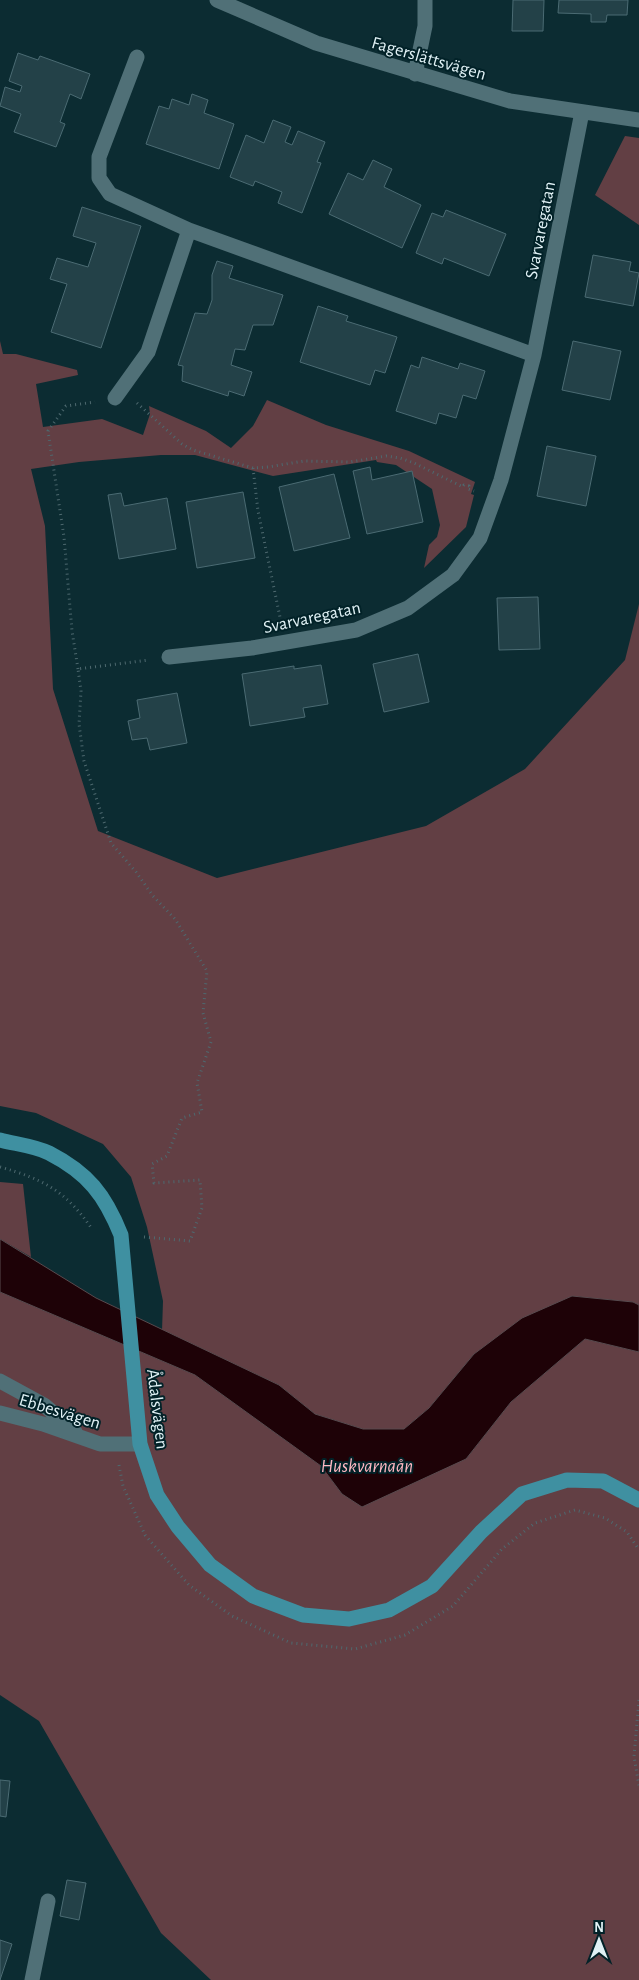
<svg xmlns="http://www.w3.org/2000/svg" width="639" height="1980" font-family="'Alegreya Sans',sans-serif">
<rect width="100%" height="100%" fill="#0c2c32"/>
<!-- green -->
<path fill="#623f44" d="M625,136L639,138V225L595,195Z
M0,341L3,354H16L77,370L78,375L36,384L43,427L102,419L143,435L150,414L149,406L206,431L231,448L253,426L267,400L326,425L409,451L475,482L471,494L474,495L466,527L424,568L429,545L437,537L440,525L432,489L396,465L377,462L376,460L273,476L195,455H161L79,462L31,469L45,526L53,689L98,831L217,878L426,826L525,769L625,660L639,604V1305L633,1302L572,1296L474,1354L429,1408L404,1429H363L315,1414L279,1385L162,1331L163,1301L147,1227L131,1177L103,1144L36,1113L0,1106Z
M0,1182L23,1184L31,1257L0,1239Z
M0,1292L195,1375L321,1466L342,1494L466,1459L511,1402L585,1339L639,1352V1980H211L161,1933L39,1721L0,1695Z"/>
<!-- water -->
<path fill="#1e0207" stroke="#584a4e" d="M0,1239L96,1298L279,1385L315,1414L363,1429H404L429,1408L474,1354L522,1318L572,1296L633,1302L639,1305V1352L585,1339L511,1402L466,1459L362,1507L342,1494L321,1466L195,1375L0,1292Z"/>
<!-- building -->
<path fill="#234148" stroke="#4b6b73" d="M513,0H544L543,31H512Z
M559,0H628L627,15H607L606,22H591V14L558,13Z
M18,53L38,60L40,56L90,74L81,99L70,94L60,122L65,124L56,147L14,132L21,114L0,106L5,87L20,92L22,86L9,81Z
M192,94L208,100L204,113L234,124L219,169L146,144L159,106L169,109L172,99L189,105Z
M273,120L291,127L285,142L292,145L298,131L325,142L317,162L321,163L302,213L278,203L282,192L255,181L253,186L230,177L246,135L264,143Z
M373,160L392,169L384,187L421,205L402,248L329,214L348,173L363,180Z
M82,207L141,226L101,348L51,332L67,284L50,279L57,258L88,267L96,243L73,236Z
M446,210L506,234L489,276L444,258L442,264L416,253L432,213L443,217Z
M593,255L631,262L629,271L639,273L633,306L585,297Z
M217,261L233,266L229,278L283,295L273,325H253L245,350L235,349L231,365L252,372L244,396L229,391L228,396L182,381L183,366L178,365L195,313L207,314L212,300V275Z
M318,306L348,316L346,321L397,337L385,373L375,370L370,385L300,362Z
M573,341L621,351L610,400L562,390Z
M422,357L458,369L460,363L485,371L476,399L463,395L456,418L439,413L436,424L396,411L411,365L419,368Z
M547,446L596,456L586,506L537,496Z
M370,467L372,480L412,471L423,522L367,534L353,471Z
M334,474L350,538L294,551L279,487Z
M243,492L255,558L197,568L186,502Z
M121,493L124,506L167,498L176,549L119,559L108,495Z
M538,597L540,649L499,650L497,598Z
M418,654L429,702L384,712L373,664Z
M321,665L328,704L303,708L305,717L250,726L242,674L294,666V669Z
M177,693L187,743L150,750L147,738L132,740L128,721L140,718L137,700Z
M0,1780L10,1781L6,1817L0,1816Z
M67,1880L86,1883L79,1920L60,1916Z
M0,1940L12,1944L0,1980Z"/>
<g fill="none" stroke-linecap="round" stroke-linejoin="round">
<!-- path -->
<path stroke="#4e696f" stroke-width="3" stroke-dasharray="1 4" stroke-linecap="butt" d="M137,403L182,444L193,450L253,468L268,467L304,461L350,462L386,456L400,458L414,463L463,487L464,485L469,486L468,489L474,491
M253,468L258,511L281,622
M78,669L72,631L64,537L48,431L66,406L95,402
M0,1167C43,1179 66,1191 92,1229
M144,1237L190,1241L202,1208L200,1180L154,1183L152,1164L167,1156L182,1118L202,1112L197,1083L211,1042L203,1013L207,971L175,919L153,896L136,872L111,843L84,761L79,724L81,691L78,669L149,660
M119,1465L123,1486L145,1535L189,1585L232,1616L291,1643L355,1649L405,1635L453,1606L502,1549L535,1523L575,1510L605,1518L627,1532L639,1550
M639,1700L634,1756L639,1786"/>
<!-- minor -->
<path stroke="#507077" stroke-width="15" d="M217,0L316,43L510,101L639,120
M137,57L99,157V178L110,194L189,230
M415,74L425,26V0
M115,398L148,352L189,230L534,355
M169,657L252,648L356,630L408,608L453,575L480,538L501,480L534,355L582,112
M0,1381L44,1405L75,1432
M0,1413L43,1424L100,1444H140
M32,1980L48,1901"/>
<!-- major -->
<path stroke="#3f90a1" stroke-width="15" d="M0,1140C15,1144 35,1146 49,1153C88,1173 105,1195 121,1235L140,1444L157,1495L178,1527L210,1565L253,1596L303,1615L349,1619L389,1610L432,1586L481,1532L522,1494L567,1480L603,1481L639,1500"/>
</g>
<g text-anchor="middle" stroke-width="4" stroke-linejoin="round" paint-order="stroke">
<!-- street labels -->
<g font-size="18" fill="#e0f1f5" stroke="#022228">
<text transform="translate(429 58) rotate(16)" y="6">Fagerslättsvägen</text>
<text transform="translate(540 230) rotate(-79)" y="6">Svarvaregatan</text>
<text transform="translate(312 617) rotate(-12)" y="6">Svarvaregatan</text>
<text transform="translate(158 1409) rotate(83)" y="6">Ådalsvägen</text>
<text transform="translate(60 1411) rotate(17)" y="6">Ebbesvägen</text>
</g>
<!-- water labels -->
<g font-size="19" font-style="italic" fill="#ffb7c1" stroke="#022228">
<text x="367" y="1472">Huskvarnaån</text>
</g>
</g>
<!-- north arrow -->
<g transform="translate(599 1940)" stroke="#022228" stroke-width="4" paint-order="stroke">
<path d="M0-4L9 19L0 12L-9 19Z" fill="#e0f1f5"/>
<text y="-8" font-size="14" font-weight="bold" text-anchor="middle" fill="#e0f1f5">N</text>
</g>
</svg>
